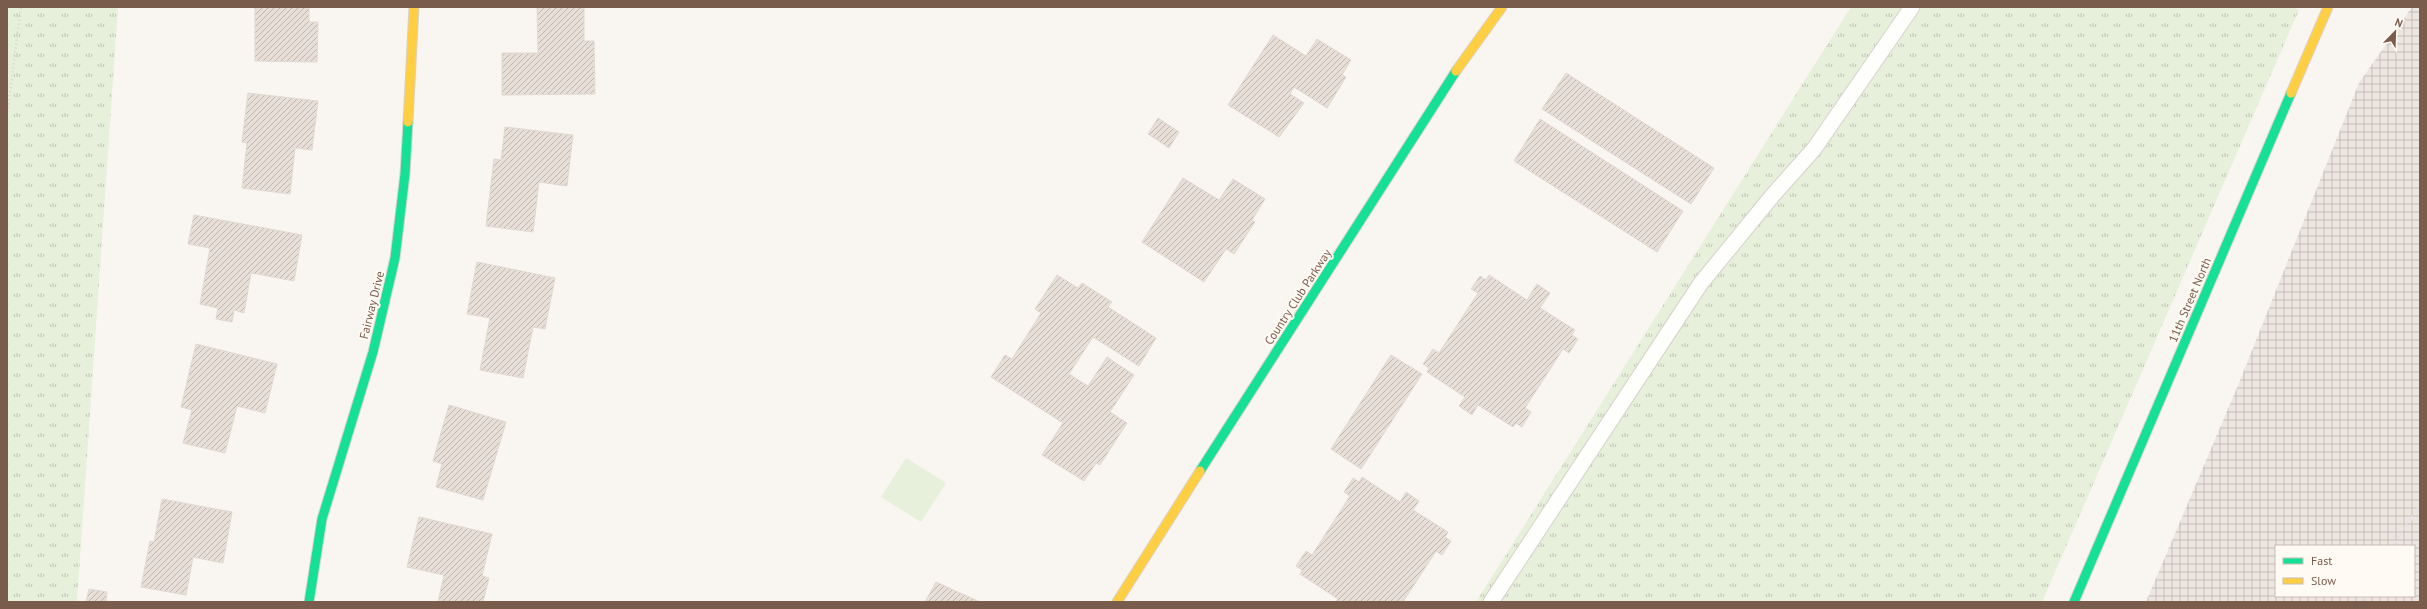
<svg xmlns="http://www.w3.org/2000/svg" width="2427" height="609" font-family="'PT Sans',sans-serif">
<defs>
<pattern id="industrial-grid" width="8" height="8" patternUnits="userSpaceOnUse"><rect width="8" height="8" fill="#ede5e0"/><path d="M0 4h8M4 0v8" fill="none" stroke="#c5bdb8"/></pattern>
<pattern id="grass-tufts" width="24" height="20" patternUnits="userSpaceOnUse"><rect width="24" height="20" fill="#e7f0db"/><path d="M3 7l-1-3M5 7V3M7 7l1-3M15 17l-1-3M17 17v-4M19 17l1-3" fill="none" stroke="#c0c6b4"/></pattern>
<pattern id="building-hatch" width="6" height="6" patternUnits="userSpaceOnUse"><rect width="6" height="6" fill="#e6ded7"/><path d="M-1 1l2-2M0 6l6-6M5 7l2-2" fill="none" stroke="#bfb7b1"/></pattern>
</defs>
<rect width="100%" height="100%" fill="#f9f5f0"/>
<!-- industrial -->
<path fill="url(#industrial-grid)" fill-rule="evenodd" d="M2412,7H2420V602H2146L2239,383L2359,83ZM2276,546H2414V596H2276Z"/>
<!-- grass -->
<path fill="url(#grass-tufts)" d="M7,7H118L77,602H7Z
M1851,7H2293L2299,10L2042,602H1476Z"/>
<!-- garden -->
<path fill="#e7f0db" d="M906,458L946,483L921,522L881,497Z"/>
<!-- building -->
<path fill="url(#building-hatch)" stroke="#e2d8d2" d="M255,7H309V22H318L317,62L255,61Z
M537,7H584V41H594L595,94L502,95V53H538Z
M1273,35L1306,56L1317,39L1351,60L1342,75L1346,77L1327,108L1294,87L1290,94L1304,103L1279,137L1228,105Z
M1566,73L1714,168L1691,204L1542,109Z
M248,93L318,101L312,150L295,148L290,194L242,188L247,143L242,142Z
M1158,118L1179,132L1169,148L1148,134Z
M1540,119L1683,211L1657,252L1514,161Z
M505,127L573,135L567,186L539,182L533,232L486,226L494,159L501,160Z
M1183,178L1219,200L1233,179L1265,199L1252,220L1255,222L1234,254L1226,249L1204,282L1142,242Z
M194,215L302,235L294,281L251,273L244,313L234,310L232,322L216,319L218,308L200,304L210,248L188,244Z
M477,262L555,278L545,329L533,327L523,378L480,370L490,318L467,314Z
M1057,275L1078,288L1082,283L1112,302L1108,307L1156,338L1139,366L1093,337L1069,374L1088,386L1107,357L1134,375L1110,412L1127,423L1100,465L1096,463L1084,481L1042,455L1063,423L991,377L1005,355L1012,359L1041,313L1035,309Z
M1489,275L1527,300L1537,284L1550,293L1540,308L1575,330L1572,335L1578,339L1569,353L1563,349L1525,408L1531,412L1522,427L1516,423L1513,427L1478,405L1472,415L1459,406L1465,397L1427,372L1429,368L1423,364L1433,349L1439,353L1478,293L1471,289L1480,276L1486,280Z
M196,344L277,364L265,413L237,406L225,453L183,443L192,410L181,407Z
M1391,355L1422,374L1361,469L1331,449Z
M449,405L506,422L483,500L436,487L442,464L433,461Z
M1362,477L1400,502L1406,492L1419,501L1413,510L1448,532L1445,537L1451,541L1442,555L1436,551L1403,602H1336L1338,599L1300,574L1302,570L1296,566L1306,551L1312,555L1350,496L1344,492L1353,478L1359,482Z
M162,499L232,512L223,563L193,557L186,595L141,587L150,541L154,542Z
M419,517L492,534L482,576L489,578L483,602H438L444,575L407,567Z
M936,582L980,602H925Z
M89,589L107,592L106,602H86Z"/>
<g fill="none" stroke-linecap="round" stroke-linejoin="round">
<defs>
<path id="lane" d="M1491,602L1701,283L1773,195L1814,149L1912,7"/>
<path id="fast" d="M1200,471L1456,71
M309,602L322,519L373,352L395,258L405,174L408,122
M2074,602L2291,93"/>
<path id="slow" d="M1456,71L1502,7
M2291,93L2328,7
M408,122L414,7
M1117,602L1200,471"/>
</defs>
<!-- lane casing -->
<use href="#lane" stroke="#d7d1cb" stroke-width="17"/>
<!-- fast casing -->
<use href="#fast" stroke="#d9d2cb" stroke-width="11"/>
<!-- slow casing -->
<use href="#slow" stroke="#d9d2cb" stroke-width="11"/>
<!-- path -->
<path stroke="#dcd5d0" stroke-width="2.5" stroke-dasharray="1 3" stroke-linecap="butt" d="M8,108L21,7"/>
<!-- lane -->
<use href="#lane" stroke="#fefefd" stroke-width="15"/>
<!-- fast -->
<use href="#fast" stroke="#16e098" stroke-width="9"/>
<!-- slow -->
<use href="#slow" stroke="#ffcf43" stroke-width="9"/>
<!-- rail -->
<path stroke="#e6e3e7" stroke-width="3" stroke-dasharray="6 4" stroke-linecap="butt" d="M2393,546L2420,506
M2361,602L2364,596"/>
</g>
<g text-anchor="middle" stroke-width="4" stroke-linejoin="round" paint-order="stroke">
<!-- street labels -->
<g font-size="12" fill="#7a5c4d" stroke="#fffaf3">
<text transform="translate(1298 297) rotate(-57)" y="4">Country Club Parkway</text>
<text transform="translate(2190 300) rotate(-67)" y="4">11th Street North</text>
<text transform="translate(372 305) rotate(-76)" y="4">Fairway Drive</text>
</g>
</g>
<!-- border -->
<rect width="2427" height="609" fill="none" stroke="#7a5c4d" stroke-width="16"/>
<!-- legend -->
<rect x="2275" y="545" width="140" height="52" fill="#fffaf3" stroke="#cabbb1"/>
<rect x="2283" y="558" width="20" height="6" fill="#16e098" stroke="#cabbb1"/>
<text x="2311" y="565" font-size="12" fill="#7a5c4d">Fast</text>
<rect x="2283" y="578" width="20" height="6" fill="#ffcf43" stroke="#cabbb1"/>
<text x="2311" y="585" font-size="12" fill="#7a5c4d">Slow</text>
<!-- north arrow -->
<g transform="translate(2395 32) rotate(23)" stroke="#fffaf3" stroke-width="3" paint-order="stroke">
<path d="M0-3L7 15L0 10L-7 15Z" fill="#7a5c4d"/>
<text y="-6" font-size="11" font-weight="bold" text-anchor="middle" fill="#7a5c4d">N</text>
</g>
</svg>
